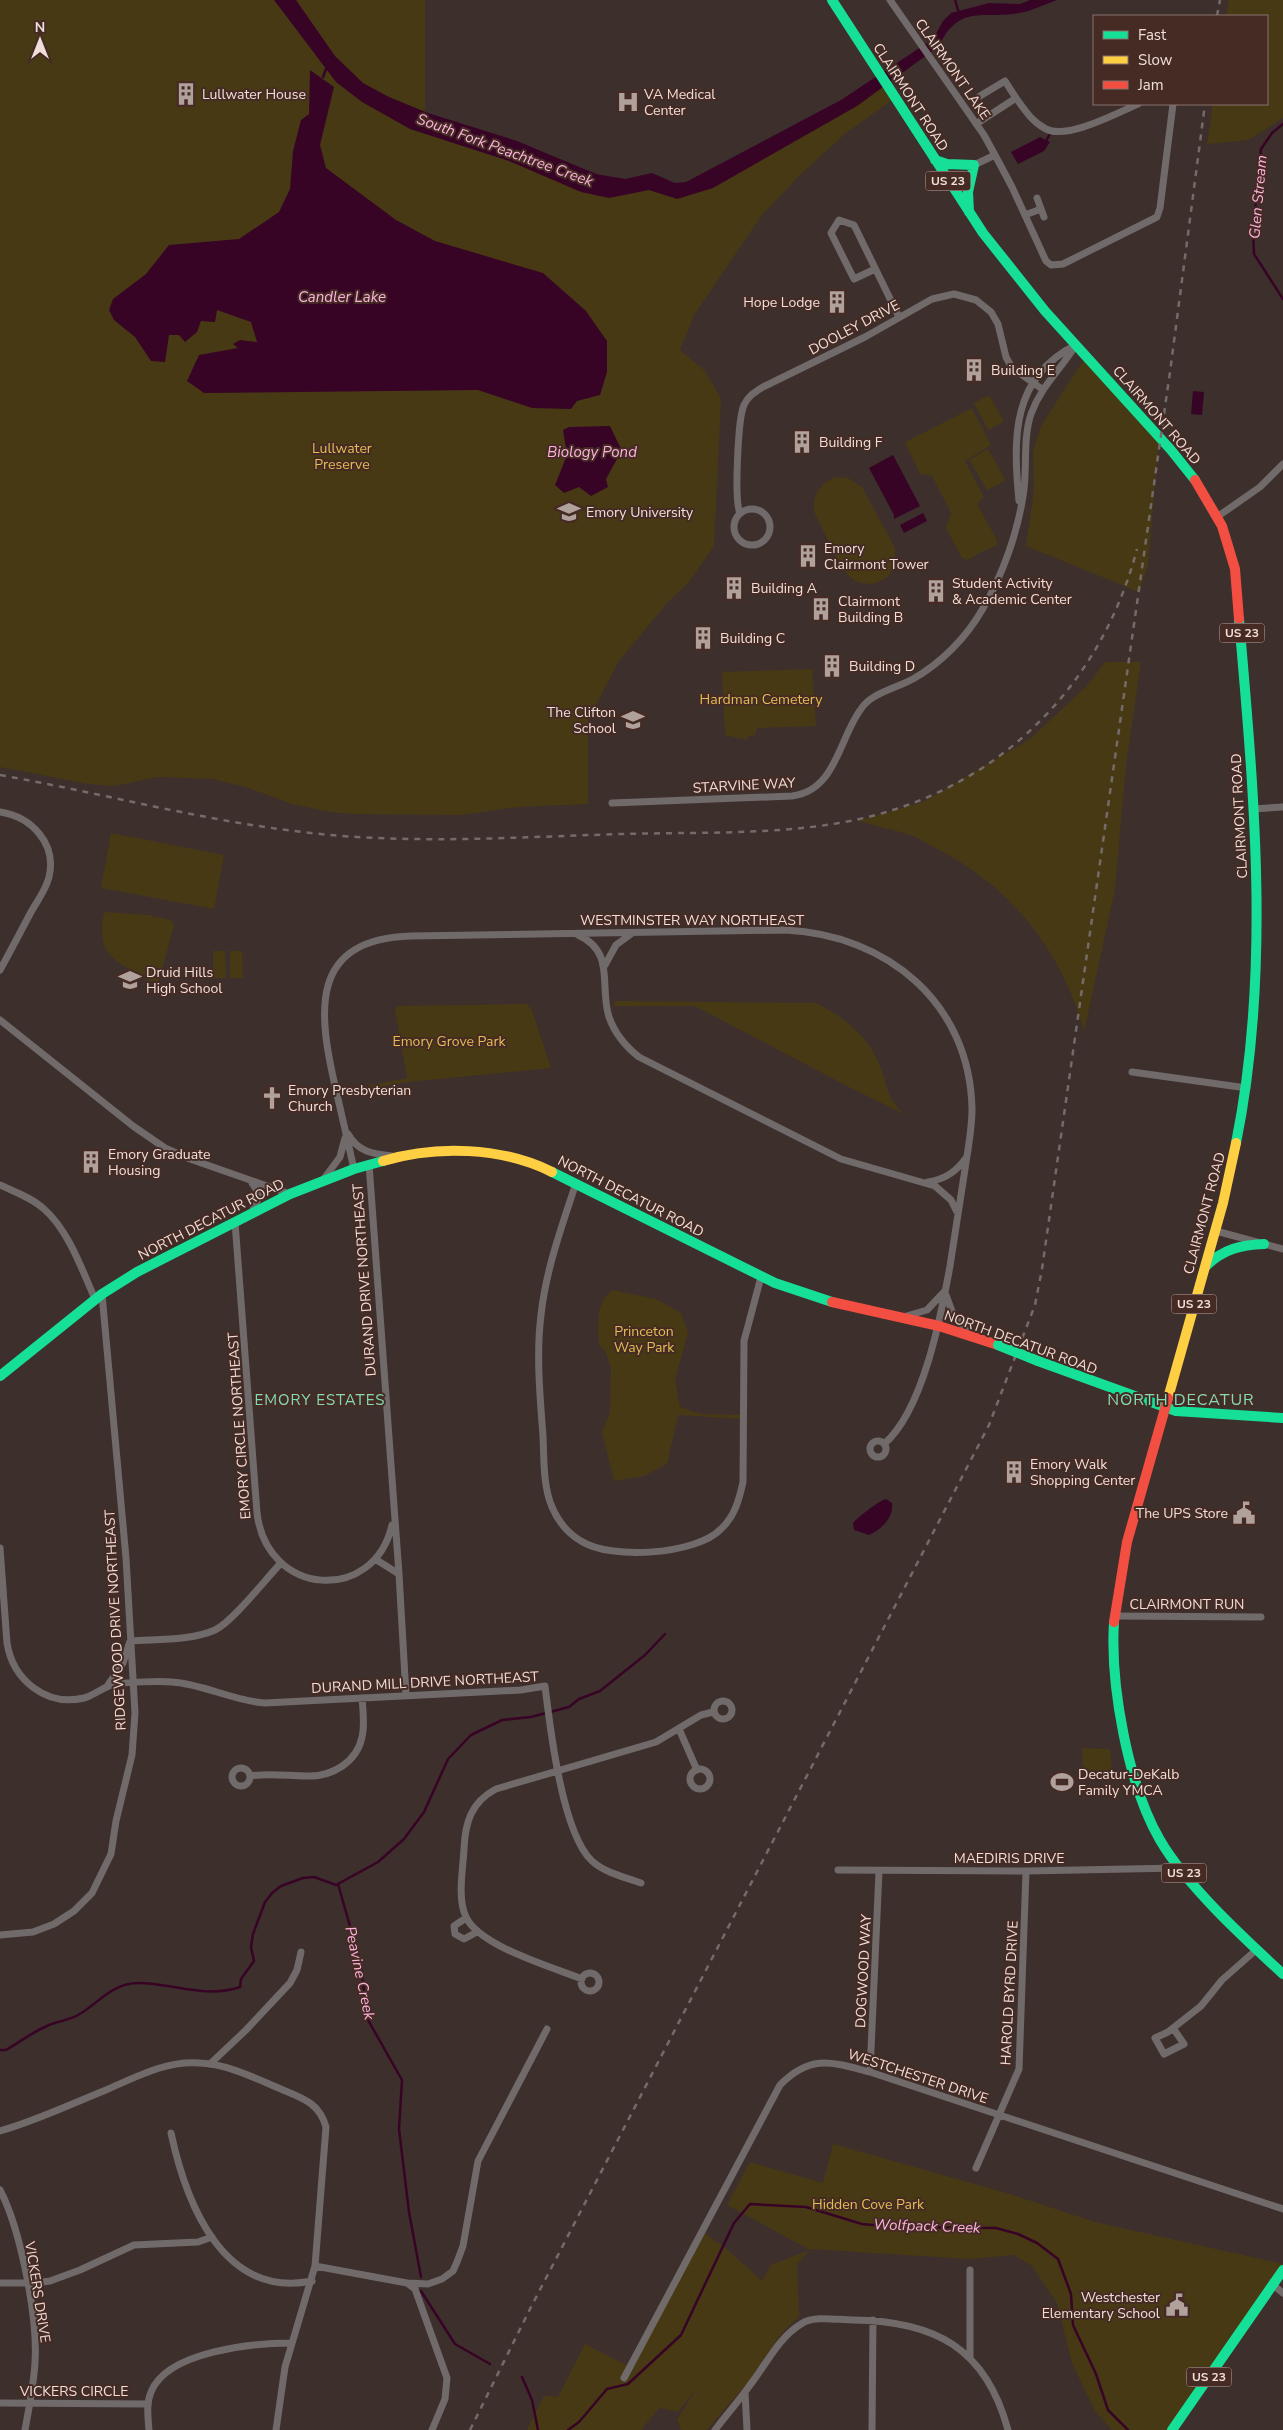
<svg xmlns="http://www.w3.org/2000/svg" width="1283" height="2430" font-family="'Nunito Sans',sans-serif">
<rect width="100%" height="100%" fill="#3d2f2c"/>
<!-- green -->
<path fill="#483915" d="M0,0H425V122L561,171L691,189L882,78L895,98L846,133L801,174L762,215L694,315L680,350L705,371L721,399L714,546L688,583L667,603L619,661L588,720V804L518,807L461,815L353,814L330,812L292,804L246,787L212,779L157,777L115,786L89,784L0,767Z
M1229,0H1283V118L1249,140L1207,144L1213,104H1267V16H1226Z
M1086,356L1159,436L1148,565L1139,592L1026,546L1034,491L1033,452L1041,426Z
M989,395L1004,422L988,430L974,403Z
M972,408L991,445L965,461L984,497L977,504L997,540L996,546L981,552L968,560L962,558L946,528L951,513L932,476L920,474L905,442Z
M988,449L1005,479L1003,482L987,490L969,460Z
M835,477L848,478L862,487L895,548C896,560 895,572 884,579C874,586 861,585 851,578C841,571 822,527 815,514C810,497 820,484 835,477Z
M1105,662H1141L1126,765L1115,889L1084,1032C1064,955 1014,890 943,852C933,847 923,840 913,836C895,830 876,826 858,821L923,802L1030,739L1088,685Z
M812,669L816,726L757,728L755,735L748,736L747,740L725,735L722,672Z
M111,833L224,855L214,909L101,888Z
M104,912L148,915L171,920L174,925L159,981C152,984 144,978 138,974C108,958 97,949 104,912Z
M213,951H225L226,978H213Z
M230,951H242L243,978H230Z
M614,1001L816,1003C845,1018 869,1037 881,1068C889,1090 886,1099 906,1115L845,1085L695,1006H615Z
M526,1004L531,1008L551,1068L408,1082L346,1093L345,1090L407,1078L395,1010L398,1006Z
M612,1290L656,1299L681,1313L688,1332L675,1380L680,1407L701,1414L743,1415V1419L678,1415L667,1464L644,1476L614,1481L602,1432L610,1412L611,1367L605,1351L599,1345L598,1331L599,1311L603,1300Z
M1082,1748L1110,1749L1112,1771L1083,1770Z
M833,2144L1010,2194L1095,2222L1283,2264L1175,2430H1112L1095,2411L1072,2363L1057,2303L1032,2266L1014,2255L969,2259L811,2249L797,2264L799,2317C773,2337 763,2366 742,2389C730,2403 718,2416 707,2430H681L677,2420L697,2388L678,2412L659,2408L641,2430H527L544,2396L558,2397L585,2344L630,2367L702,2231L729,2251L762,2281L771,2265L810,2250L727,2205L750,2162L823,2183Z"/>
<!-- water -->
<path fill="#370426" d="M274,0H296L335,56L363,83L389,97L428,113L517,141L596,174L625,179L652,173L675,183L686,182L841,100L933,39L943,21L951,13L989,3L1020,4L1030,0H1057C1045,4 1032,11 1020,13C983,20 960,3 939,46L857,106L713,188L677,199L649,190L609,198L581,192L509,161L410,129L362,102L336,82Z
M310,70L334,87L320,145L326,168L396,220L435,241L543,273L586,311L607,341V372L600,395L577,401L571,409L532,408L478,390L204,393L187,381L199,355L238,348L233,344L240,340L257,342L251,322L217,310L215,322L201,321L197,332L185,342L179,335H169L165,362L151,361L135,337L114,320L109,310L113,299L146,274L169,245L239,239L279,212L290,189L293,151L301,120L309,114Z
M1040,137L1050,142L1044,151L1018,164L1011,152Z
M1193,391L1204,392L1202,415L1191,414Z
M610,426L620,447L631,451L628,457L617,459L606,479L608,487L591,496L579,487L564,493L555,485L567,455L563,430L569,427Z
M893,455L920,506L894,519V515L869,468Z
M923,513L927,521L904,533L900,525Z
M886,1499L892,1503C894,1517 881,1530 869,1535L854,1530L853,1523C857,1518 880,1500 886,1499Z"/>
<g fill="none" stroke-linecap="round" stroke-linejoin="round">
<!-- stream -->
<path stroke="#370426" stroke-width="2.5" d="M955,0L959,13
M323,77L326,69
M1283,124L1272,133L1261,149L1253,231L1254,254L1283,299
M1045,143L1051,132
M338,1884L360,1961L368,2020L402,2080L399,2129L409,2212L421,2277
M0,2050H6C20,2042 34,2031 49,2025C58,2021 70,2020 78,2015C98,2004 112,1983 138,1983C173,1983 205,1999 240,1987L241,1979L254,1961L251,1947L253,1934L265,1902L272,1893L281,1886L303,1878L314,1877L336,1885L378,1862L404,1839L424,1812L448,1759L471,1735L502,1720L531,1717L569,1707L579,1699L600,1691L645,1655L665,1634
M421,2291L455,2344L490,2364
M522,2377L532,2400L538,2430
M568,2430L579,2422L607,2389L628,2384L681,2335L734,2223L750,2204L806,2207L862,2224L893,2227L996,2228L1018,2234L1037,2243L1058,2259L1071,2294L1073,2325L1096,2374L1108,2410L1128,2430"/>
<!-- street -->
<path stroke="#706a6a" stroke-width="7" d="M890,0L984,135L995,155
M980,96L1005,81L1016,98
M976,124L1016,98C1025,110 1032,122 1046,129C1067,140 1117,113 1138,104
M974,165L995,155L1012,187L1046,261L1051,265L1063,264L1157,217L1160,208L1173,104
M1037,198L1044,217
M1025,215L1041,209
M875,269L854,279L831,233L839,220L854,225L899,317
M1019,501C1013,439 1011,377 1076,345
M734 527a18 18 0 1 1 36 0a18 18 0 1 1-36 0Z
M740,513C734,501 738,418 744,405C748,396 755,392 763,387L865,337L932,299L954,294L976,300L991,312L998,324L1006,357L1012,368L1042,389
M1217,517L1260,487L1283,464
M612,803L792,796C836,791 839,738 861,709C871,693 897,688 913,679C941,663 966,638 982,610C1003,575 1019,529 1024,489C1027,464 1023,438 1031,414C1041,386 1061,369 1076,345
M1253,809L1283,807
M0,812C32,817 57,844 49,877C46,890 37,901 31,912C21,931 11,950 0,970
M578,935C616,952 599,986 609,1017C615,1034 625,1046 639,1057L841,1159L935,1186L951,1200L957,1212
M605,965L616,945L631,934
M0,1020L133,1126L165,1148L190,1159L290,1194
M1132,1072L1247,1088
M348,1134C358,1152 373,1154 392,1156
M369,1164L399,1574L406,1695
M354,1169C348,1143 342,1116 336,1090C318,1013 308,939 411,936L786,930C887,935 970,1003 972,1109C972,1129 968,1149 965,1169C960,1202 955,1234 950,1266C941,1316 923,1411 884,1444
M323,1180L340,1157L345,1138
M928,1182C945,1179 956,1172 966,1158
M252,1183L260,1195L252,1212
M576,1183C562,1226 546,1269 541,1315C536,1355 540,1396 543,1436C544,1459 543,1486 552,1507C558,1521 567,1533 581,1541C610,1560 696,1555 721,1529C735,1516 739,1500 743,1482L744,1341L761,1277
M0,1185C15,1192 32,1198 44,1209C69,1231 82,1270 95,1299
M235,1222L257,1513C267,1597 374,1604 392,1525
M1216,1231L1283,1249
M946,1295L953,1314L970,1335
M903,1317L927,1310L944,1292
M870 1449a8 8 0 1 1 16 0a8 8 0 1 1-16 0Z
M0,1548L7,1643C13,1680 46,1707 84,1698C95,1695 104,1686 115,1684C127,1682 160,1681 172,1682C204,1684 233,1701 265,1703L521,1690L545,1686C550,1727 562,1833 592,1861C605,1873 625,1877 641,1883
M375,1559L399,1574
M1114,1616L1261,1617
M108,1685L123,1663L130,1641C157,1639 190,1641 215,1630C233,1621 265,1580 280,1564
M714 1710a9 9 0 1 1 18 0a9 9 0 1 1-18 0Z
M679,1729L697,1770
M232 1777a9 9 0 1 1 18 0a9 9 0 1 1-18 0Z
M690 1779a10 10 0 1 1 20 0a10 10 0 1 1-20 0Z
M250,1776C269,1773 288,1776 307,1776C332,1777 357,1762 362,1737C365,1725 363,1711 362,1698
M838,1870L1026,1871L1179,1868
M466,1918L454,1926L455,1934L464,1939L477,1932
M0,1935L33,1932L54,1924L74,1911L92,1893L111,1854L116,1821L132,1755L135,1713L126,1558L102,1294
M581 1982a9 9 0 1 1 18 0a9 9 0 1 1-18 0Z
M582,1979C552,1967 479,1946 466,1917C457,1898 463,1870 464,1849C465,1823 471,1802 496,1789L656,1742L701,1715L713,1712
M1173,2028L1184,2044L1164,2054L1155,2038L1168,2032L1201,2006L1222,1980L1256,1950
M210,2064L246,2030L290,1983L297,1970L301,1952
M870,2072L879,1871
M0,2131C36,2121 71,2104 106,2090C136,2077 167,2060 200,2063C226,2064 253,2077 276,2087C299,2097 319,2101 326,2127L315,2266L285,2367L276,2430
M171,2133C186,2203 223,2299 312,2281
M976,2168L1019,2069L1026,1871
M0,2190C20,2228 38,2317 35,2362C34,2384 29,2407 25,2430
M315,2266L407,2283L415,2289L447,2378L445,2399L432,2430
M0,2283H36L50,2281L80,2270L134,2245L198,2242L212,2237
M407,2283L428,2284L442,2279L453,2271L457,2262L463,2246L478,2161L547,2029
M1273,2285L1283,2293
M970,2357V2270
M624,2378L780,2085C811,2054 831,2062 870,2072L1283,2209
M745,2392L747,2430
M0,2403L148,2404
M149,2430C148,2417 146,2404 151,2392C167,2351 254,2343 291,2343
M715,2430C726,2415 739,2401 750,2385C766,2365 778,2338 801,2324C814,2315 837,2320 853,2320C935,2321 986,2348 1008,2430
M872,2430L873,2320"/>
<!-- fast -->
<path stroke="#16e098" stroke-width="10" d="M832,0L983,233L1045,311L1171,450L1195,480
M935,160L947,164L974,165L968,192L969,212
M1236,1143C1271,971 1254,793 1239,619
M552,1172L775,1283L832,1302
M1206,1266C1223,1249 1241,1245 1264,1244
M1038,1361L1176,1411L1283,1418
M0,1376L102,1294L137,1272L290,1194L354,1169L383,1161
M1114,1622C1110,1685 1128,1785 1160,1840C1186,1885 1244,1938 1283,1974
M1172,2430L1283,2270"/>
<!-- slow -->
<path stroke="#ffcf43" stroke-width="10" d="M383,1161C436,1145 502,1147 552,1172
M1168,1398L1223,1203L1236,1143"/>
<!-- jam -->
<path stroke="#f24e42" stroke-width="10" d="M1195,480L1222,526L1235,569L1239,619
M832,1302L939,1326L998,1345
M1114,1622L1127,1542L1168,1398"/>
<!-- rail -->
<path stroke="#746b69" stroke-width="2.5" stroke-dasharray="6 6" stroke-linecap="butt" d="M1217,16L1220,0
M0,775C101,793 200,820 302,832C408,845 516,837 622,834C694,832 769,835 839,823C988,798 1099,694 1137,549
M470,2430L531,2307L989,1425L1035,1305L1042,1269L1170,372L1205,104"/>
<!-- fast-bridge -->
<path stroke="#16e098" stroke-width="10" d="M998,1345L1038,1361"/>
</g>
<!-- icons -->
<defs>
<symbol id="building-bare" viewBox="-9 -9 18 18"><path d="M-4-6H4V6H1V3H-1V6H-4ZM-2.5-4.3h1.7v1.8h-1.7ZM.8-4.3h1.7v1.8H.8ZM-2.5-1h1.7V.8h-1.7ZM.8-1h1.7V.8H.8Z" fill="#b1a19c" stroke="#452b24" stroke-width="2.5" paint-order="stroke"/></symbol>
<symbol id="hospital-bare" viewBox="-9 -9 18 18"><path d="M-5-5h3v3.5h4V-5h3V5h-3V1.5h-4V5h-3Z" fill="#b1a19c" stroke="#452b24" stroke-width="2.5" paint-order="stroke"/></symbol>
<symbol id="university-bare" viewBox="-9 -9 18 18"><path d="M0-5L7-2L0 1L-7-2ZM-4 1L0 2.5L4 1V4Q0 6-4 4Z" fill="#b1a19c" stroke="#452b24" stroke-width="2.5" paint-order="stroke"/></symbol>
<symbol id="school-bare" viewBox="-9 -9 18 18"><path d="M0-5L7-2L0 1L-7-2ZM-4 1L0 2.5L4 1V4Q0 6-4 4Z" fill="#b1a19c" stroke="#452b24" stroke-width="2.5" paint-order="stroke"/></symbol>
<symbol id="church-bare" viewBox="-9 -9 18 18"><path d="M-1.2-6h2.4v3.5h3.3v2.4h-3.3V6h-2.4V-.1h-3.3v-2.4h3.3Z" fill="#b1a19c" stroke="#452b24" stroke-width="2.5" paint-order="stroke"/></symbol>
<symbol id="civic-bare" viewBox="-9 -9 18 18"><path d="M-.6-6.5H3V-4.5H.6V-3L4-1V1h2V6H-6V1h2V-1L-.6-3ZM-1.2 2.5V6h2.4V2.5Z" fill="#b1a19c" stroke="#452b24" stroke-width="2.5" paint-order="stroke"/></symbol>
<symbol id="stadium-bare" viewBox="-9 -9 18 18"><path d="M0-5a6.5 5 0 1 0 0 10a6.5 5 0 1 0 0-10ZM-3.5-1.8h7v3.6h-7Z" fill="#b1a19c" stroke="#452b24" stroke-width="2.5" paint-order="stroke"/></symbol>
</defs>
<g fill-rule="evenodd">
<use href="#building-bare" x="170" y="78" width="32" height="32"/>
<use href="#hospital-bare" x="612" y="86" width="32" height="32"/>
<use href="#building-bare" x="821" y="286" width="32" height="32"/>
<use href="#building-bare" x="958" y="354" width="32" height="32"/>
<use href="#building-bare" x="786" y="426" width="32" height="32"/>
<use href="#university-bare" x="553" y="496" width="32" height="32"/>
<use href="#building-bare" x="792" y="540" width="32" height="32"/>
<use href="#building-bare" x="718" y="572" width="32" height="32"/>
<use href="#building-bare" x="920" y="575" width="32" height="32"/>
<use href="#building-bare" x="805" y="593" width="32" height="32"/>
<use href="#building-bare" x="687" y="622" width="32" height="32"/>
<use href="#building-bare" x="816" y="650" width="32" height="32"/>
<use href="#school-bare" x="617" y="704" width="32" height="32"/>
<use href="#school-bare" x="114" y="964" width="32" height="32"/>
<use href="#church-bare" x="256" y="1082" width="32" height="32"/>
<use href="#building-bare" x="75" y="1146" width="32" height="32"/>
<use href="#building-bare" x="998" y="1456" width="32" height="32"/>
<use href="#civic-bare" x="1228" y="1497" width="32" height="32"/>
<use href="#stadium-bare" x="1046" y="1766" width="32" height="32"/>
<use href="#civic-bare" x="1161" y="2289" width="32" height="32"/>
</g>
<g text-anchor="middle" stroke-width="4" stroke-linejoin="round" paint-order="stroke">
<!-- shield labels -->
<g fill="#452b24" stroke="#bda8a3" stroke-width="1">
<rect x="925.5" y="171.5" width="45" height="19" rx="4"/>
<rect x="1219.5" y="623.5" width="45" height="19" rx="4"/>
<rect x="1171.5" y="1294.5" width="45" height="19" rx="4"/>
<rect x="1161.5" y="1863.5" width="45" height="19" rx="4"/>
<rect x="1186.5" y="2367.5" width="45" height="19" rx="4"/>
</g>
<g font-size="12" font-weight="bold" fill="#f0ded9">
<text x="948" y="185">US 23</text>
<text x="1242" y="637">US 23</text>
<text x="1194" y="1308">US 23</text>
<text x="1184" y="1877">US 23</text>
<text x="1209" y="2381">US 23</text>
</g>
<!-- street labels -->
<g font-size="14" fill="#f0ded9" stroke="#452b24">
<text transform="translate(953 69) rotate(55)" y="5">CLAIRMONT LAKE</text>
<text transform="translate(911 97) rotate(57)" y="5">CLAIRMONT ROAD</text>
<text transform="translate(854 327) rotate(-28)" y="5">DOOLEY DRIVE</text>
<text transform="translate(1157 415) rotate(49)" y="5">CLAIRMONT ROAD</text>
<text transform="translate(744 785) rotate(-3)" y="5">STARVINE WAY</text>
<text transform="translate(1239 816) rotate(-93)" y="5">CLAIRMONT ROAD</text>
<text x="692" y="925">WESTMINSTER WAY NORTHEAST</text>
<text transform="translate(631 1196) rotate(27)" y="5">NORTH DECATUR ROAD</text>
<text transform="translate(1204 1213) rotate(-75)" y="5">CLAIRMONT ROAD</text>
<text transform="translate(211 1219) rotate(-27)" y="5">NORTH DECATUR ROAD</text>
<text transform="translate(364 1280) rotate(-94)" y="5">DURAND DRIVE NORTHEAST</text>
<text transform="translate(1021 1342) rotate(20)" y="5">NORTH DECATUR ROAD</text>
<text transform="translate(239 1426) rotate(-94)" y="5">EMORY CIRCLE NORTHEAST</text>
<text x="1187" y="1609">CLAIRMONT RUN</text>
<text transform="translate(115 1620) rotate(-93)" y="5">RIDGEWOOD DRIVE NORTHEAST</text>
<text transform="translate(425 1682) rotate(-3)" y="5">DURAND MILL DRIVE NORTHEAST</text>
<text x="1009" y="1863">MAEDIRIS DRIVE</text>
<text transform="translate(863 1971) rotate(-87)" y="5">DOGWOOD WAY</text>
<text transform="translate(1009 1993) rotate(-87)" y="5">HAROLD BYRD DRIVE</text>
<text transform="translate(918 2076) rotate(18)" y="5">WESTCHESTER DRIVE</text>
<text transform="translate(38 2292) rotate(81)" y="5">VICKERS DRIVE</text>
<text x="74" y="2396">VICKERS CIRCLE</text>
</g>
<!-- poi labels -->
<g font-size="14" fill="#f0ded9" stroke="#452b24" text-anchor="start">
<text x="202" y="99">Lullwater House</text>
<text x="644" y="99">VA Medical<tspan x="644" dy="16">Center</tspan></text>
<text x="820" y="307" text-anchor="end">Hope Lodge</text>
<text x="991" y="375">Building E</text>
<text x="819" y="447">Building F</text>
<text x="586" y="517">Emory University</text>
<text x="824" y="553">Emory<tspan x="824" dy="16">Clairmont Tower</tspan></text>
<text x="952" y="588">Student Activity<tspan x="952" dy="16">&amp; Academic Center</tspan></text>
<text x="751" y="593">Building A</text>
<text x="838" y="606">Clairmont<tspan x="838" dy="16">Building B</tspan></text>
<text x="720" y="643">Building C</text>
<text x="849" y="671">Building D</text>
<text x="616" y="717" text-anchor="end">The Clifton<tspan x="616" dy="16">School</tspan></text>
<text x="146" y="977">Druid Hills<tspan x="146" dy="16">High School</tspan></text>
<text x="288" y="1095">Emory Presbyterian<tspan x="288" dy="16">Church</tspan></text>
<text x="108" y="1159">Emory Graduate<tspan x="108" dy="16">Housing</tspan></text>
<text x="1030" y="1469">Emory Walk<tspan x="1030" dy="16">Shopping Center</tspan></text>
<text x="1228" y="1518" text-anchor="end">The UPS Store</text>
<text x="1078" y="1779">Decatur-DeKalb<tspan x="1078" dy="16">Family YMCA</tspan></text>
<text x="1160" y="2302" text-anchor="end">Westchester<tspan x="1160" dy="16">Elementary School</tspan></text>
</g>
<!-- park labels -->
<g font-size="14" fill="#e4bd55" stroke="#452b24">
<text x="342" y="453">Lullwater<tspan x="342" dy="16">Preserve</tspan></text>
<text x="761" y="704">Hardman Cemetery</text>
<text x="449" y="1046">Emory Grove Park</text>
<text x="644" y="1336">Princeton<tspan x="644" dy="16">Way Park</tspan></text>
<text x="868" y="2209">Hidden Cove Park</text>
</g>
<!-- water labels -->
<g font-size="15" font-style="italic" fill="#feb2de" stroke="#452b24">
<text transform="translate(505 150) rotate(20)" y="5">South Fork Peachtree Creek</text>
<text transform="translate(1258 197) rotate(-85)" y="5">Glen Stream</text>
<text x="342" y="302">Candler Lake</text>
<text x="592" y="457">Biology Pond</text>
<text transform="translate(360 1973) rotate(78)" y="5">Peavine Creek</text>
<text transform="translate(927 2226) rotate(2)" y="5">Wolfpack Creek</text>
</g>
<!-- neighbourhood labels -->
<g font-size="15" letter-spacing="1" fill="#83dcb9" stroke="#452b24">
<text x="320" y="1405">EMORY ESTATES</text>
</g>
<!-- quarter labels -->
<g font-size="16" letter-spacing="1" fill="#83dcb9" stroke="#452b24">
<text x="1181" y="1405">NORTH DECATUR</text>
</g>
</g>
<!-- legend -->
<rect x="1093" y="15" width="175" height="90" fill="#452b24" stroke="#89736c"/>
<rect x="1103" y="31" width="25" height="8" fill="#16e098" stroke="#89736c"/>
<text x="1138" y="40" font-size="15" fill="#f0ded9">Fast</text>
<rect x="1103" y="56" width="25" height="8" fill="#ffcf43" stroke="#89736c"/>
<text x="1138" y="65" font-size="15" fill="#f0ded9">Slow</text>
<rect x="1103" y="81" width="25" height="8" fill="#f24e42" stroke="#89736c"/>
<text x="1138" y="90" font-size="15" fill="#f0ded9">Jam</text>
<!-- north arrow -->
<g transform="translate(40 40)" stroke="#452b24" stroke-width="4" paint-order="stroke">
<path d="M0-4L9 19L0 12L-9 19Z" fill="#f0ded9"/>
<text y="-8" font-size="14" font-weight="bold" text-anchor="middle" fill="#f0ded9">N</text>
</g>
</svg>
